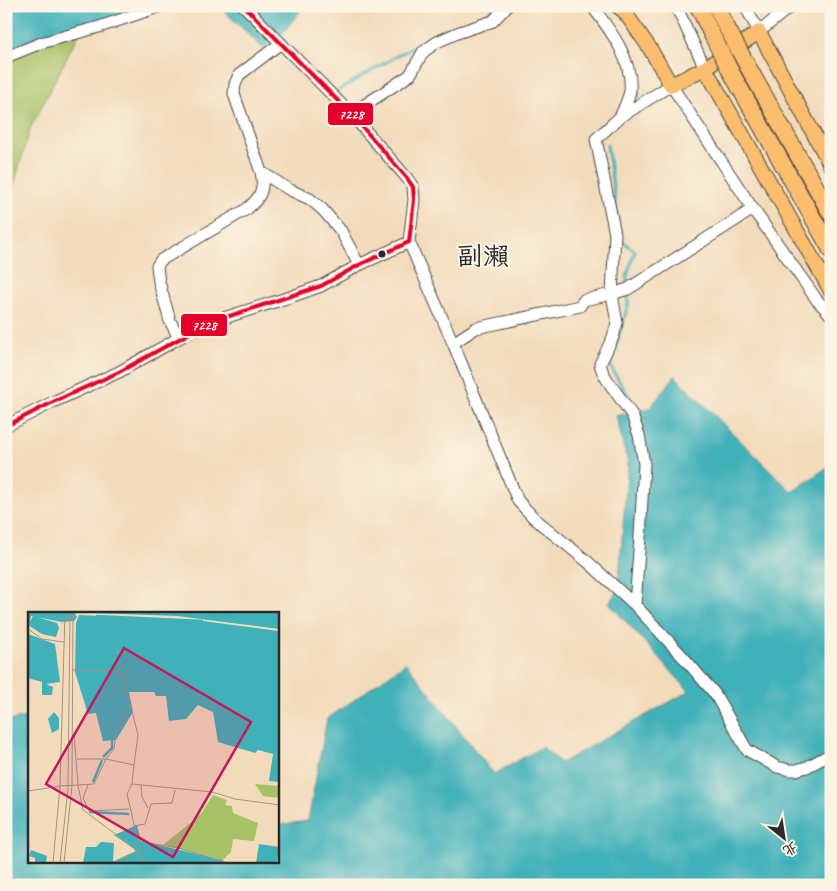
<svg xmlns="http://www.w3.org/2000/svg" width="837" height="891" font-family="Caveat,'LXGW WenKai TC',sans-serif">
<rect width="100%" height="100%" fill="#fcf5e5"/>
<filter id="ink" filterUnits="userSpaceOnUse"><feTurbulence type="fractalNoise" baseFrequency=".02" numOctaves="2"/><feDisplacementMap in="SourceGraphic" scale="10" xChannelSelector="R" yChannelSelector="G"/><feConvolveMatrix kernelMatrix="1 2 1 2 8 2 1 2 1" color-interpolation-filters="sRGB"/></filter>
<filter id="wash" filterUnits="userSpaceOnUse"><feTurbulence type="fractalNoise" baseFrequency=".0096" numOctaves="4" result="noise"/><feDisplacementMap in="SourceGraphic" scale="20" xChannelSelector="R" yChannelSelector="G"/><feGaussianBlur stdDeviation="1.12" result="paint"/><feColorMatrix in="noise" values="0 0 0 0 0 0 0 0 0 0 0 0 0 0 0 0 0 1.4 0 .05"/><feComposite in="paint" operator="in"/></filter>
<g filter="url(#wash)">
<rect width="100%" height="100%" fill="#f2dbbb"/>
<!-- green -->
<path fill="#a7c167" stroke="#697649" d="M80,32L30,129L6,213V53Z"/>
<!-- water -->
<path fill="#40b1b9" stroke="#366e72" d="M6,6H166L6,53Z
M219,6H304L268,53Z
M675,376L792,492L829,466L831,468V885H6V722L29,716V862H278V825L308,821L327,719L406,663L494,774L542,747L561,763L689,691L609,603L618,589L628,463L616,416L650,408Z"/>
<g fill="none" stroke-linecap="round" stroke-linejoin="round">
<!-- stream -->
<path stroke="#40b1b9" stroke-width="3" d="M604,13L609,19L615,28
M635,80L639,98
M339,90L412,47L421,48L425,38L484,17L495,6
M607,145L618,221
M620,235L621,240L635,251L627,276V285
M628,291V305L610,366L633,404L635,411"/>
</g>
</g>
<g filter="url(#ink)">
<g fill="none" stroke-linecap="round" stroke-linejoin="round">
<defs>
<path id="minor" d="M244,6L351,114L407,178L413,187L414,200L409,242L453,343L476,328L580,306L584,300L612,294L615,234L596,139L620,117L671,85L753,209L817,300L831,315
M592,6C610,30 633,59 630,91C628,100 624,109 620,117
M676,6L705,68
M745,6L759,32L791,6
M6,57L41,43L99,27L161,6
M351,114L410,75L423,52L437,42L457,33L493,21L507,6
M261,172L290,190L310,199L322,209L341,231L359,265
M179,338L170,321L159,282L157,266L161,260L247,209C260,198 265,190 261,172L234,94L235,84L239,75L281,43
M453,343L518,501L535,519L588,562L635,605L684,658L715,694L747,750L777,767L790,770H796L807,767L831,754
M6,426L53,402L119,372L179,338L208,323L290,297L321,286L359,265L409,242
M635,605L640,537L644,464L639,435L632,415L608,381L603,373L600,364L613,337L617,323L612,294L628,289L753,209"/>
<path id="major" d="M617,6L623,10L649,47L671,85L705,68L759,32L831,166
M705,68L831,291"/>
<path id="highway" d="M698,6L712,35
M716,6L726,26
M747,65L831,214
M732,74L831,250"/>
</defs>
<!-- minor casing -->
<use href="#minor" stroke="#494541" stroke-width="13"/>
<!-- major casing -->
<use href="#major" stroke="#494541" stroke-width="16"/>
<!-- highway casing -->
<use href="#highway" stroke="#494541" stroke-width="18"/>
<!-- minor -->
<use href="#minor" stroke="#fff" stroke-width="11"/>
<!-- major -->
<use href="#major" stroke="#fbbd6e" stroke-width="14"/>
<!-- highway -->
<use href="#highway" stroke="#fbbd6e" stroke-width="16"/>
<defs>
<path id="highway-bridge" d="M726,26L747,65
M712,35L732,74"/>
</defs>
<!-- highway-bridge casing -->
<use href="#highway-bridge" stroke="#494541" stroke-width="18" stroke-linecap="butt"/>
<!-- highway-bridge -->
<use href="#highway-bridge" stroke="#fbbd6e" stroke-width="16"/>
<defs>
<path id="bus-1" d="M244,6L351,114L407,178L413,187L414,200L409,242
M6,426L53,402L119,372L208,323L321,286L359,265L409,242"/>
</defs>
<!-- bus-1 casing -->
<use href="#bus-1" stroke="#fcf5e5" stroke-width="8"/>
<!-- bus-1 -->
<use href="#bus-1" stroke="#e4002b" stroke-width="4"/>
</g>
</g>
<!-- markers -->
<circle fill="#2b2b2b" stroke="#fcf5e5" stroke-width="2" cx="382" cy="254" r="4.5"/>
<g text-anchor="middle" stroke-width="4" stroke-linejoin="round" paint-order="stroke">
<!-- quarter labels -->
<g font-size="26" fill="#2b2b2b" stroke="#fcf5e5">
<text x="483" y="265">副瀨</text>
</g>
</g>
<!-- overview -->
<g transform="translate(28 612)">
<rect width="251" height="251" fill="#f2dbbb"/>
<path d="M227,172L251,174V186L235,184ZM185,183L199,188L197,193L204,194L205,201L230,211L226,229L205,227L203,240L195,248L135,233L172,203Z" fill="#a7c167"/>
<path d="M0,1H47L49,5L46,9L34,10L3,4L2,10L5,4L29,11L31,16L28,25L14,22L0,13ZM65,1H251V17L149,4ZM51,3L175,9L251,19V170L241,169L245,142L230,138L227,141L190,130L185,100L170,93L158,107L141,109L138,84H128L126,80H101L105,100L88,128L75,129L68,101L60,102L47,60L48,11ZM0,22L27,32L32,70L18,72L25,75L24,83H14V70L0,66ZM26,100L31,106V117L24,121L20,107ZM109,213L113,229L195,248L194,251H55L58,235H68L73,230L86,231L85,250L109,239L86,223ZM231,232L251,235L249,251H228ZM3,238L19,244L18,251H7V246L1,244Z" fill="#40b1b9"/>
<path fill="none" stroke="#40b1b9" stroke-width="2.5" d="M68,4L175,9M75,145L84,136V128M65,170L74,148M61,200L101,202"/>
<path fill="none" stroke="#a29581" stroke-width="1" d="M37,1L32,174L50,173L55,198L105,235L116,251M0,17L14,27L36,30M44,58L94,60L110,123L106,153M46,122L50,173L66,172L78,147L106,153L104,172L99,182L114,246M49,147H78L86,137L88,118L101,98M104,172L184,180L207,187L252,193M44,173L45,1M60,173L55,186L61,199L101,197M113,173L114,185L120,196M0,179L32,174L25,251M106,214L117,212L123,192L144,191L147,178M110,229L150,236L201,251M32,251L40,177L42,1M36,251L44,173M83,251L109,239"/>
<path fill="#c2185b" fill-opacity="0.15" stroke="#c2185b" stroke-width="2.5" d="M96,36L223,110L145,245L18,172Z"/>
<rect width="251" height="251" fill="none" stroke="#2b2b2b" stroke-width="2.5"/>
</g>
<g stroke="#fcf5e5" stroke-width="2">
<rect x="327" y="102" width="47" height="24" rx="5" fill="#e4002b"/>
<rect x="180" y="313" width="48" height="24" rx="5" fill="#e4002b"/>
</g>
<g font-size="14" text-anchor="middle" font-weight="bold" fill="#fff">
<text x="351" y="119">7228</text>
<text x="204" y="330">7228</text>
</g>
<!-- margin -->
<rect width="837" height="891" fill="none" stroke="#fcf5e5" stroke-width="25"/>
<!-- north arrow -->
<g transform="translate(784 838) rotate(150)" stroke="#fcf5e5" stroke-width="4" paint-order="stroke">
<path d="M0-4L9 19L0 12L-9 19Z" fill="#2b2b2b"/>
<text y="-8" font-size="14" font-weight="bold" text-anchor="middle" fill="#2b2b2b">北</text>
</g>
</svg>
